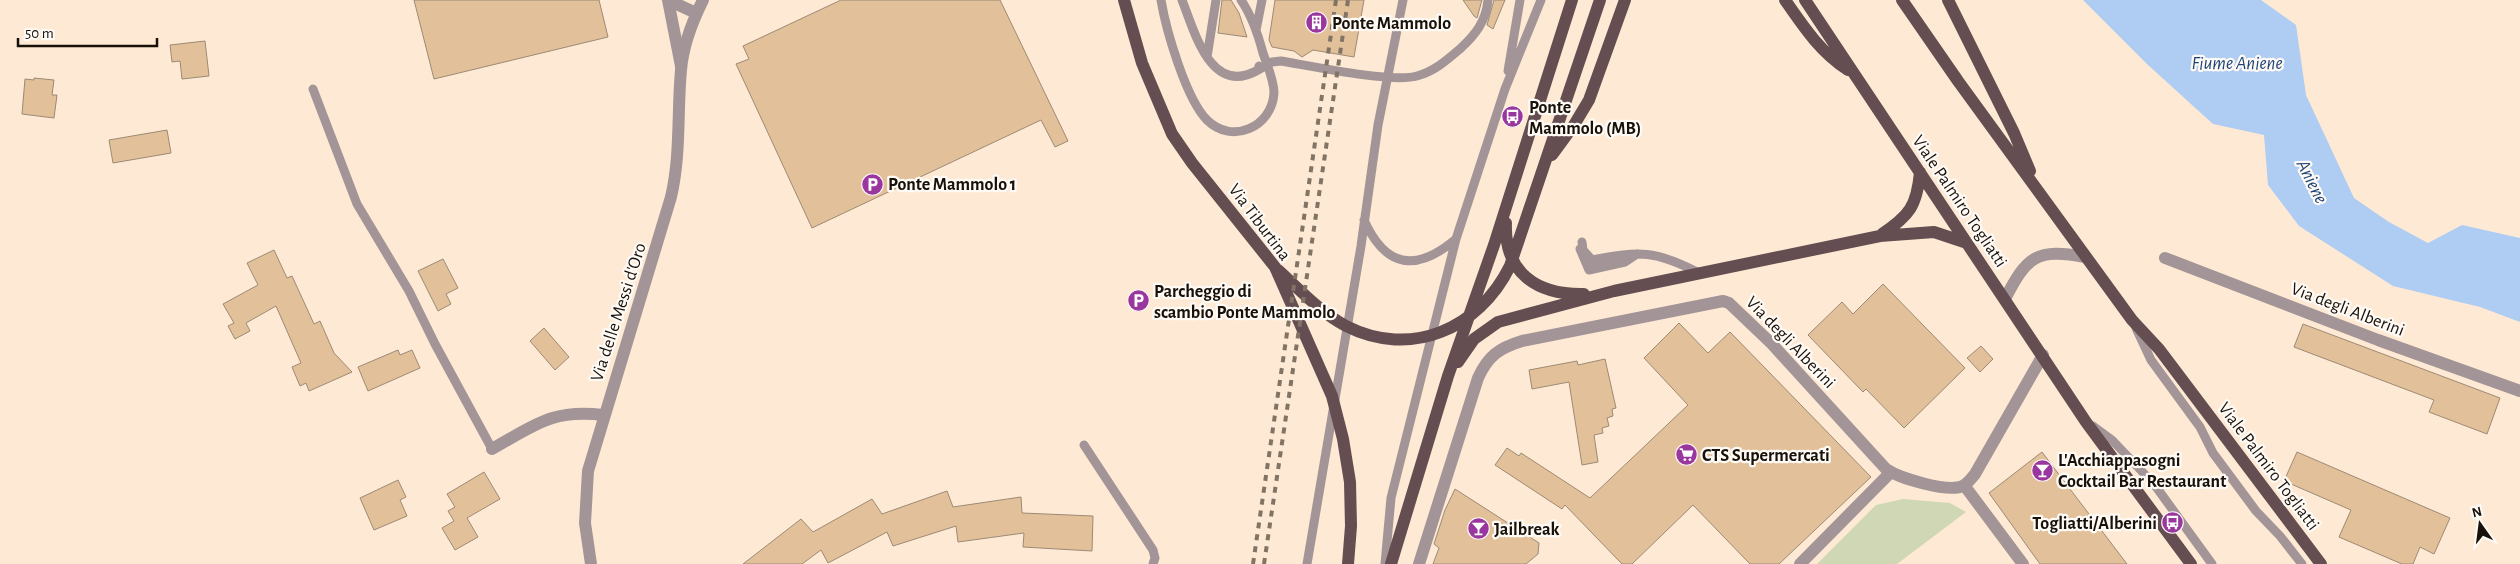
<svg xmlns="http://www.w3.org/2000/svg" width="2520" height="564" font-family="'Alegreya Sans',sans-serif">
<rect width="100%" height="100%" fill="#feead4"/>
<!-- green -->
<path fill="#cfd7b4" d="M1903,499L1950,503L1966,512L1897,564H1817L1876,505Z"/>
<!-- water -->
<path fill="#afccf3" d="M2083,0H2261L2296,25L2306,95L2354,198L2389,222L2428,243L2462,225L2520,238V322L2480,307L2393,286L2299,226L2268,185L2264,135L2213,124L2148,65Z"/>
<!-- building -->
<path fill="#e2c19a" stroke="#9c8a75" d="M414,0H599L608,37L434,79Z
M841,0H1000L1068,141L1055,147L1041,120L812,228L736,64L749,59L743,46Z
M1231,0L1239,13L1247,37L1218,33L1222,0Z
M1275,0H1364L1354,57L1313,50L1302,57L1294,51L1272,47L1269,40Z
M1463,0H1482L1477,18L1474,16Z
M1494,0H1505L1493,29L1487,25Z
M205,41L209,76L182,79L180,61L172,62L170,45Z
M34,78L54,80L52,95H57L54,118L22,114L25,79L34,80Z
M167,130L171,153L113,163L109,140Z
M274,250L287,278L292,276L314,324L320,321L334,353L352,372L309,391L306,383L300,386L292,367L301,363L276,306L246,323L250,331L235,339L228,326L234,323L223,304L258,285L247,263Z
M443,259L458,288L446,294L451,304L438,311L418,271Z
M1883,284L1965,368L1904,428L1866,389L1863,392L1808,335L1842,302L1853,314Z
M1679,323L1708,353L1730,332L1871,477L1779,564H1750L1693,505L1632,564H1622L1565,505L1562,509L1495,465L1507,448L1519,456L1521,453L1590,498L1688,405L1644,358Z
M2303,324L2500,398L2487,434L2429,412L2434,400L2294,347Z
M544,328L569,357L555,370L530,341Z
M1981,346L1993,359L1980,372L1967,358Z
M398,350L400,355L412,350L420,368L368,391L358,367Z
M1605,359L1616,408L1612,409L1613,416L1607,418L1609,426L1602,428L1603,433L1594,435L1598,462L1582,465L1569,382L1532,389L1529,370L1577,361L1578,365Z
M2042,452L2051,464L2127,564H2040L1989,493Z
M2297,452L2450,518L2434,554L2420,547L2413,564H2402L2339,537L2351,510L2284,481Z
M484,472L500,499L467,518L478,537L455,550L442,528L454,521L448,511L455,507L447,494Z
M398,480L406,497L400,500L407,516L374,530L360,498Z
M1455,489L1539,543L1538,554L1526,564H1433L1439,548L1434,544L1445,510Z
M947,491L953,507L1021,497L1022,513L1093,516L1092,551L1023,547L1024,533L958,542L956,526L893,546L887,532L828,563L821,550L802,564H743L801,519L813,532L872,499L882,514Z"/>
<g fill="none" stroke-linecap="round" stroke-linejoin="round">
<!-- service -->
<path stroke="#a39597" stroke-width="9" d="M1161,0C1166,30 1186,99 1207,120C1232,145 1272,127 1274,93C1274,80 1267,65 1263,53C1258,34 1252,16 1241,0
M1182,0C1195,33 1211,97 1258,70L1259,66
M1256,30L1262,0
M1207,57L1216,0
M1258,70L1272,62L1281,61C1311,66 1391,83 1417,76C1435,71 1447,60 1461,48C1476,34 1486,21 1488,0
M1508,71L1520,0
M313,89L357,204L409,291L435,344L492,449
M1364,220C1386,269 1417,272 1456,239
M1582,242L1583,250L1592,260C1640,251 1655,250 1699,273
M1580,249L1589,270L1625,262L1637,254
M2136,328L2151,360L2200,427L2213,453L2256,511L2280,536L2302,564
M2093,426L2112,440L2154,484L2212,564
M1084,445L1153,550L1155,558L1153,564
M1307,564L1361,246L1378,125L1403,0
M1385,564L1391,498L1456,239L1505,89L1541,0"/>
<!-- minor -->
<path stroke="#a39597" stroke-width="12" d="M668,0L681,66
M668,0L696,13
M2165,258L2378,340L2520,391
M2005,299C2027,256 2037,248 2085,257
M492,449C535,425 552,409 603,415
M1964,485L2023,564
M1419,564L1478,378C1488,356 1499,348 1522,341L1723,301L1729,303L1772,344L1886,469C1899,478 1948,493 1963,486C1968,483 1971,479 1975,474L2043,355
M1800,564L1891,472"/>
<!-- tertiary -->
<path stroke="#a39597" stroke-width="12" d="M591,564L585,523L588,471L671,197C681,154 677,113 681,70C683,45 692,22 703,0"/>
<!-- primary -->
<path stroke="#654e51" stroke-width="12" d="M1124,0L1142,63L1172,134L1192,163L1275,267L1332,396L1343,439L1350,482L1351,526L1348,564
M1785,0C1803,26 1820,52 1848,70
M1805,0L2086,422L2191,564
M1902,0L1958,81L2132,320L2159,349L2321,564
M1948,0L2014,133L2030,171
M1552,155L1574,125L1589,100L1625,0
M1506,223C1504,273 1537,295 1584,294
M1882,234C1909,216 1917,206 1920,172
M1278,270C1299,289 1321,313 1346,326C1411,359 1479,329 1510,266L1600,0
M1458,362L1474,339L1498,322L1614,291L1880,236L1934,232L1967,243
M1391,564L1448,376L1494,245L1572,0"/>
<!-- rail -->
<path stroke="#817465" stroke-width="4" stroke-dasharray="6 6" stroke-linecap="butt" d="M1253,564L1336,0
M1264,564L1348,0"/>
</g>
<!-- icons -->
<defs>
<symbol id="building-disc" viewBox="-11 -11 22 22"><circle r="9.5" fill="#99379e" stroke="#fefaf6"/><path d="M-4-6H4V6H1V3H-1V6H-4ZM-2.5-4.3h1.7v1.8h-1.7ZM.8-4.3h1.7v1.8H.8ZM-2.5-1h1.7V.8h-1.7ZM.8-1h1.7V.8H.8Z" fill="#fff"/></symbol>
<symbol id="bus-disc" viewBox="-11 -11 22 22"><circle r="9.5" fill="#99379e" stroke="#fefaf6"/><path d="M-5-6H5V4H4V6H2V4H-2V6H-4V4H-5ZM-3.5-4V0h7V-4ZM-3.5 1.2v1.5H-2V1.2ZM2 1.2v1.5H3.5V1.2Z" fill="#fff"/></symbol>
<symbol id="parking-disc" viewBox="-11 -11 22 22"><circle r="9.5" fill="#99379e" stroke="#fefaf6"/><path d="M-3.5-5.5H1a3.5 3.5 0 0 1 0 7H-1V5.5H-3.5ZM-1-3.4V-.6H.8a1.4 1.4 0 0 0 0-2.8Z" fill="#fff"/></symbol>
<symbol id="supermarket-disc" viewBox="-11 -11 22 22"><circle r="9.5" fill="#99379e" stroke="#fefaf6"/><path d="M-6-5.5h2.5l.6 2H6L4.5 2H-2.5L-4.4-4H-6ZM-1.5 3.2a1.3 1.3 0 1 0 .1 0ZM3 3.2a1.3 1.3 0 1 0 .1 0Z" fill="#fff"/></symbol>
<symbol id="bar-disc" viewBox="-11 -11 22 22"><circle r="9.5" fill="#99379e" stroke="#fefaf6"/><path d="M-6-5H6L.8 .8V4.5H3.5V6h-7V4.5H-.8V.8Z" fill="#fff"/></symbol>
</defs>
<g fill-rule="evenodd">
<use href="#building-disc" x="1304" y="10" width="25" height="25"/>
<use href="#bus-disc" x="1500" y="104" width="25" height="25"/>
<use href="#parking-disc" x="860" y="172" width="25" height="25"/>
<use href="#parking-disc" x="1126" y="288" width="25" height="25"/>
<use href="#supermarket-disc" x="1674" y="442" width="25" height="25"/>
<use href="#bar-disc" x="2030" y="458" width="25" height="25"/>
<use href="#bus-disc" x="2160" y="510" width="25" height="25"/>
<use href="#bar-disc" x="1466" y="516" width="25" height="25"/>
</g>
<g text-anchor="middle" stroke-width="4.5" stroke-linejoin="round" paint-order="stroke">
<!-- poi labels -->
<g font-size="18" font-weight="bold" fill="#181109" stroke="#fefaf6" text-anchor="start">
<text x="1332" y="29">Ponte Mammolo</text>
<text x="1529" y="113">Ponte<tspan x="1529" dy="21">Mammolo (MB)</tspan></text>
<text x="888" y="190">Ponte Mammolo 1</text>
<text x="1154" y="297">Parcheggio di<tspan x="1154" dy="21">scambio Ponte Mammolo</tspan></text>
<text x="1702" y="461">CTS Supermercati</text>
<text x="2058" y="466">L'Acchiappasogni<tspan x="2058" dy="21">Cocktail Bar Restaurant</tspan></text>
<text x="2157" y="529" text-anchor="end">Togliatti/Alberini</text>
<text x="1494" y="535">Jailbreak</text>
</g>
<!-- street labels -->
<g font-size="18" fill="#181109" stroke="#fefaf6">
<text transform="translate(1960 201) rotate(56)" y="6">Viale Palmiro Togliatti</text>
<text transform="translate(1260 222) rotate(53)" y="6">Via Tiburtina</text>
<text transform="translate(2348 309) rotate(21)" y="6">Via degli Alberini</text>
<text transform="translate(618 312) rotate(-72)" y="6">Via delle Messi d'Oro</text>
<text transform="translate(1791 342) rotate(46)" y="6">Via degli Alberini</text>
<text transform="translate(2269 466) rotate(53)" y="6">Viale Palmiro Togliatti</text>
</g>
<!-- water labels -->
<g font-size="19" font-style="italic" fill="#1d4374" stroke="#fefaf6">
<text x="2237" y="69">Fiume Aniene</text>
<text transform="translate(2313 181) rotate(63)" y="7">Aniene</text>
</g>
</g>
<!-- north arrow -->
<g transform="translate(2480 524) rotate(346)" stroke="#fefaf6" stroke-width="4" paint-order="stroke">
<path d="M0-4L9 19L0 12L-9 19Z" fill="#181109"/>
<text y="-8" font-size="14" font-weight="bold" text-anchor="middle" fill="#181109">N</text>
</g>
<!-- scale -->
<path d="M18 38v8h139v-8" fill="none" stroke="#181109" stroke-width="2.5"/>
<text x="25" y="38" font-size="15" fill="#181109" stroke="#fefaf6" stroke-width="4" paint-order="stroke">50 m</text>
</svg>
